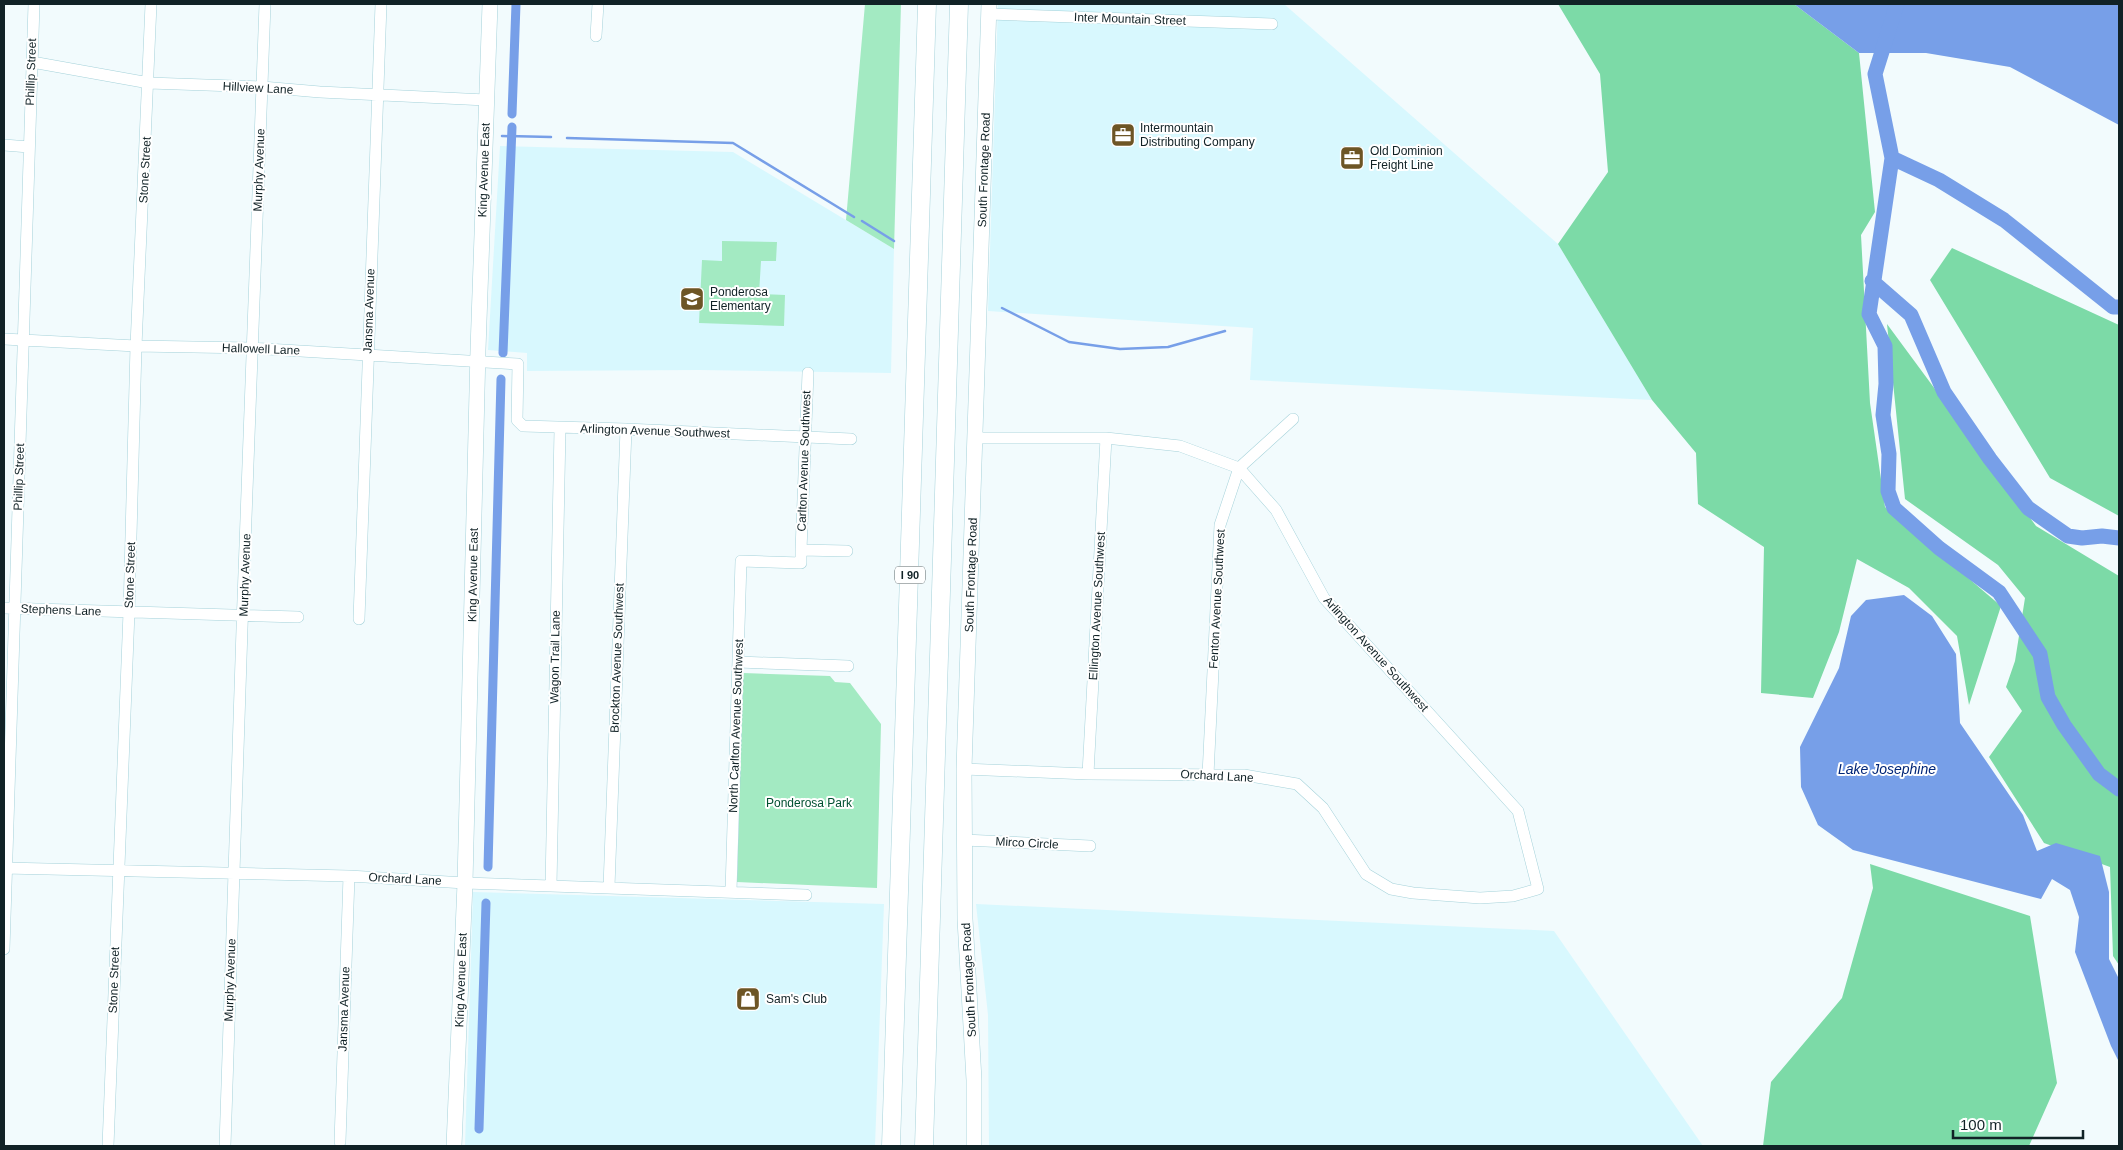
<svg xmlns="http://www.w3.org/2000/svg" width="2123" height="1150" font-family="Arial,sans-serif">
<rect width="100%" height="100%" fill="#f2fbfd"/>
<!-- built -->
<path fill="#d8f8fe" d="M998,4H1284L1558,244L1652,400L1250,380L1253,328L988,311Z
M500,146L733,152L894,249L891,373L699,370L527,371V353L488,350Z
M473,892L884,904L875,1146H465Z
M976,904L1554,931L1703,1146H989L988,1015Z"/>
<!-- green -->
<path fill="#a3eac2" d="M865,4H901L894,249L846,220Z
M722,241L777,242L776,261H761L759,294L785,295L784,326L699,323L702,260L722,261Z
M743,673L830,676L835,682L850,683L881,724L877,888L737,882Z"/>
<!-- forest -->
<path fill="#7cdaa7" d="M1558,4H1794L1859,53L1875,212L1861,235L1870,403L1885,507L2001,606L1969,705L1957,636L1909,588L1857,559L1839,632L1813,698L1761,693L1764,547L1698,504L1696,453L1652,400L1558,244L1608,172L1600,74Z
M1952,248L2119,325V516L2050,478L1930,280Z
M1887,324L2036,526L2119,576V965L2113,956L2110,867L2044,843L1989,757L2022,711L2006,687L2015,661L2025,598L1998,565L1905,499Z
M1870,864L2030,916L2057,1083L2029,1146H1763L1771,1082L1842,998L1873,888Z"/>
<!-- water -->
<path fill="#779fe8" d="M1794,4H2119V125L2010,67L1926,53H1859Z
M1904,595L1932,616L1956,654L1960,723L2023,815L2037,851L2056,843L2100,856L2109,892V959L2119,979V1062L2111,1046L2075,952L2079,917L2070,890L2052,879L2041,899L1853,850L1818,825L1801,787L1800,747L1839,668L1851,616L1866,600Z"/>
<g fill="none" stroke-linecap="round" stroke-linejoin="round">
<!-- stream -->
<path stroke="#779fe8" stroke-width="2.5" d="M502,136L551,137
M567,138L733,143L854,217
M862,221L894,241
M1002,308L1069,342L1120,349L1168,347L1225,331"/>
<!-- canal -->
<path stroke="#779fe8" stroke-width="9" d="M512,114L516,4
M503,353L512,127
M488,867L501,379
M479,1129L486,903"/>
<!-- river -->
<path stroke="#779fe8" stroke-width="15" d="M1897,4L1875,74L1892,158L1869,314L1885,346L1886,384L1883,415L1889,454L1888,491L1894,508L1939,548L1999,592L2040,654L2048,697L2064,725L2099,774L2119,789
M1892,158L1939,180L2004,220L2113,307H2119
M1872,281L1911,315L1944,392L1990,459L2028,508L2068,536L2082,538L2102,536L2119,538"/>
<defs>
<path id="minor" d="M989,14L1272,24
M596,36L598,4
M32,62L149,83L262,87L320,92L486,100
M4,145L29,147
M4,339L136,346L251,348L518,364L517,420L523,426L626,429L851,439
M801,550L808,373
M4,608L298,617
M359,619L381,4
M738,662L848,666
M964,769L1088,774L1244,775L1297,784L1323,808L1366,874L1391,889L1413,893L1480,898L1513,896L1538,889L1518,811L1324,598L1276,510L1239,468L1180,446L1106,438H975
M1088,774L1106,438
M1208,775L1220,525L1239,468L1293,419
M964,840L1090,846
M4,868L349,876L465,883L806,895
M551,886L560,429
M609,887L626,429
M731,891L741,561L801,563V550L847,551
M4,949L34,4
M340,1142L349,876
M108,1146L129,612L136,346L151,4
M225,1146C236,765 251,385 265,4"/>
<path id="major" d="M454,1146L465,883L478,350L490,4
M974,1146V1080L965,919L964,769L989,4"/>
<path id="highway" d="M891,1146L927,4
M924,1146L959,4"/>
</defs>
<!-- minor casing -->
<use href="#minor" stroke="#a5d2da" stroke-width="12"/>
<!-- major casing -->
<use href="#major" stroke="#a5d2da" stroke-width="16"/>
<!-- highway casing -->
<use href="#highway" stroke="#a5d2da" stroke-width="19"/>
<!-- minor -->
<use href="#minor" stroke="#fff" stroke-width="11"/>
<!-- major -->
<use href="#major" stroke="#fff" stroke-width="15"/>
<!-- highway -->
<use href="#highway" stroke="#fff" stroke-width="18"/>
</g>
<!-- icons -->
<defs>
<symbol id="office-square" viewBox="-11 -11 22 22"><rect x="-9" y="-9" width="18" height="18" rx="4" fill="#6d5525" stroke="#fff"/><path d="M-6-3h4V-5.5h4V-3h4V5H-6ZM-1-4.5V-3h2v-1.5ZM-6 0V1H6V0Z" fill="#fff"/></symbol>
<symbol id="school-square" viewBox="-11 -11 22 22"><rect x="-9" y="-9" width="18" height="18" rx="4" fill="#6d5525" stroke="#fff"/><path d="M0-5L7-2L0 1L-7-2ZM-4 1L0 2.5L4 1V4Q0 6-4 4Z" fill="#fff"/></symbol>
<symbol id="shop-square" viewBox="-11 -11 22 22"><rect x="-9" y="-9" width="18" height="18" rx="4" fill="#6d5525" stroke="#fff"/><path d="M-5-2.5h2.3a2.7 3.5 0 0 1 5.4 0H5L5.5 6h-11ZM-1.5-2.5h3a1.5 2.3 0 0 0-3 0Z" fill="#fff"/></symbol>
</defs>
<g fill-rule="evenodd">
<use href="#office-square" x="1109" y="121" width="28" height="28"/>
<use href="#office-square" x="1338" y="144" width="28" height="28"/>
<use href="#school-square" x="678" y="285" width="28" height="28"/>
<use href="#shop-square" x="734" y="985" width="28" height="28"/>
</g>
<g text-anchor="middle" stroke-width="4" stroke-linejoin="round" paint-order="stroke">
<!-- shield labels -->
<rect fill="#fff" stroke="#586467" stroke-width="1" x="895" y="566.5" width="30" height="17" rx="4"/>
<g font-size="11" font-weight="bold" fill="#112226">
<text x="910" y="579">I 90</text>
</g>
<!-- street labels -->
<g font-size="12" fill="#112226" stroke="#fff">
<text transform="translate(1130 19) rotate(2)" y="4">Inter Mountain Street</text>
<text transform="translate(31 72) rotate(-88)" y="4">Phillip Street</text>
<text transform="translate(258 88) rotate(3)" y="4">Hillview Lane</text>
<text transform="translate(145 170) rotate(-87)" y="4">Stone Street</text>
<text transform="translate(259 170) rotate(-88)" y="4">Murphy Avenue</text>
<text transform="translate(484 170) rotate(-88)" y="4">King Avenue East</text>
<text transform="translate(984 170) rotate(-88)" y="4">South Frontage Road</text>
<text transform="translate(369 311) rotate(-88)" y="4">Jansma Avenue</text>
<text transform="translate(261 349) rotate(2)" y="4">Hallowell Lane</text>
<text transform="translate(655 431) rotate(2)" y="4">Arlington Avenue Southwest</text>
<text transform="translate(804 461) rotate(-88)" y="4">Carlton Avenue Southwest</text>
<text transform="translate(19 477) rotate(-88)" y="4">Phillip Street</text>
<text transform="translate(130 575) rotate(-88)" y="4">Stone Street</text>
<text transform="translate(245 575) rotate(-88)" y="4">Murphy Avenue</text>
<text transform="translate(473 575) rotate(-89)" y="4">King Avenue East</text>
<text transform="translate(971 575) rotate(-88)" y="4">South Frontage Road</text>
<text transform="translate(1217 599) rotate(-87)" y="4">Fenton Avenue Southwest</text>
<text transform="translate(1097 606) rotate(-87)" y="4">Ellington Avenue Southwest</text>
<text transform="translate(61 610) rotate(2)" y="4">Stephens Lane</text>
<text transform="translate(1376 654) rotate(48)" y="4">Arlington Avenue Southwest</text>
<text transform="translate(555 657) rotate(-89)" y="4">Wagon Trail Lane</text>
<text transform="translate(617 658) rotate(-88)" y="4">Brockton Avenue Southwest</text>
<text transform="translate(736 726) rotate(-88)" y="4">North Carlton Avenue Southwest</text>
<text transform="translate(1217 776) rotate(3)" y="4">Orchard Lane</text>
<text transform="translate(1027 843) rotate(3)" y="4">Mirco Circle</text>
<text transform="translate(405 879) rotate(3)" y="4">Orchard Lane</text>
<text transform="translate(114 980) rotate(-88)" y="4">Stone Street</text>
<text transform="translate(230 980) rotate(-88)" y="4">Murphy Avenue</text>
<text transform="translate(461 980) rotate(-88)" y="4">King Avenue East</text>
<text transform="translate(969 980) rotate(-93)" y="4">South Frontage Road</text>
<text transform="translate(344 1009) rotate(-88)" y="4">Jansma Avenue</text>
</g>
<!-- poi labels -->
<g font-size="12" fill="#112226" stroke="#fff" text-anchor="start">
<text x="1140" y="132">Intermountain<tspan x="1140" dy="14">Distributing Company</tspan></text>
<text x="1370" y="155">Old Dominion<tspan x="1370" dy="14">Freight Line</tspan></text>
<text x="710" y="296">Ponderosa<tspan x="710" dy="14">Elementary</tspan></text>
<text x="766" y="1003">Sam's Club</text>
</g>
<!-- park labels -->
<g font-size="12" fill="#005031" stroke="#fff">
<text x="809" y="807">Ponderosa Park</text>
</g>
<!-- water labels -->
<g font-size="14" font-style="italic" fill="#002577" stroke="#fff">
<text x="1887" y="774">Lake Josephine</text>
</g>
</g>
<!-- border -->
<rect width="2123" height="1150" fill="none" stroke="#112226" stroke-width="10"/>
<!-- scale -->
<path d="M1953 1130v8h130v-8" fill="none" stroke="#112226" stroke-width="2.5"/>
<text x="1960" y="1130" font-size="15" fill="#112226" stroke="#ffffff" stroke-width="4" paint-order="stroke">100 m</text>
</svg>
